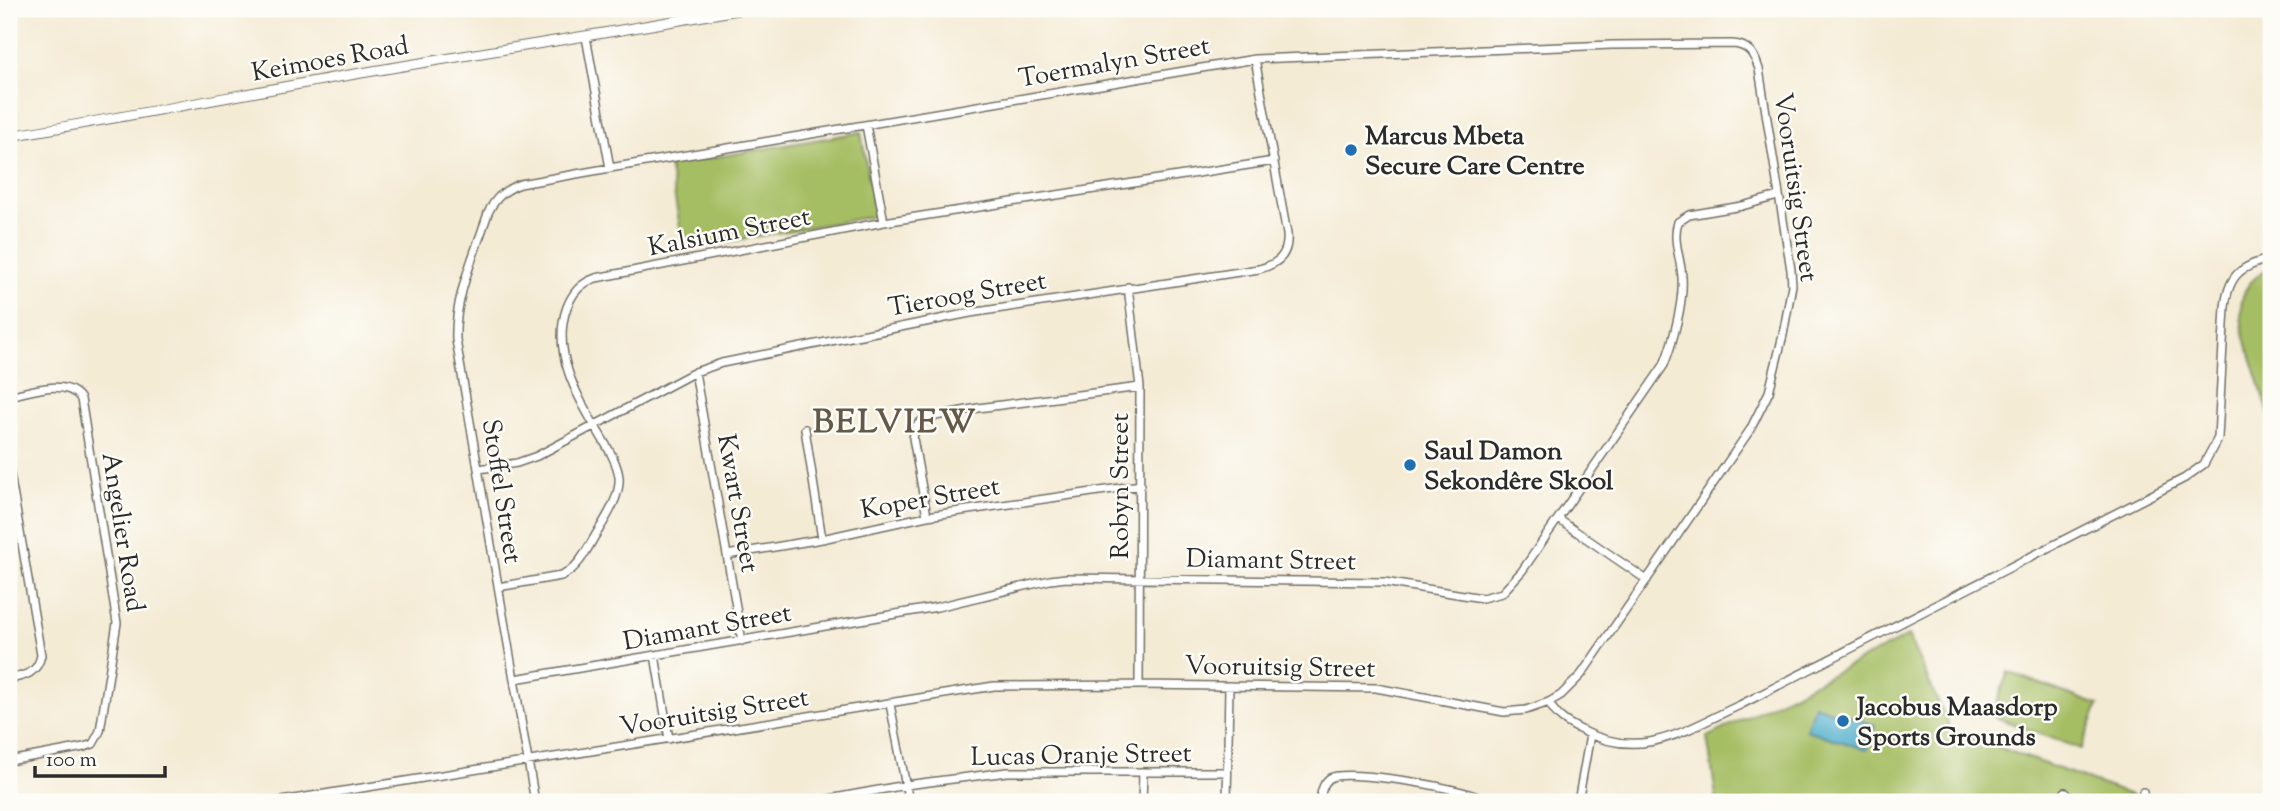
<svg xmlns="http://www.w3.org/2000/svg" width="2280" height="811" font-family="'Sorts Mill Goudy',serif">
<rect width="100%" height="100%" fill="#fdfcf7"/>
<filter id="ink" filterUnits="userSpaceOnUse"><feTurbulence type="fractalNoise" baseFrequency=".0143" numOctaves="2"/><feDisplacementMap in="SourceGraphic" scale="14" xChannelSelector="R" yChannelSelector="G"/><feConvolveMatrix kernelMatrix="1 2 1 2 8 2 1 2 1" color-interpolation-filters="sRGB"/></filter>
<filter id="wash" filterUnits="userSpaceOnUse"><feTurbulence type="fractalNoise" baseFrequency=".00686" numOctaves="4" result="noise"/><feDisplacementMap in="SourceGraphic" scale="28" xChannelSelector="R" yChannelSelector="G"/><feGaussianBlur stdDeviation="1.57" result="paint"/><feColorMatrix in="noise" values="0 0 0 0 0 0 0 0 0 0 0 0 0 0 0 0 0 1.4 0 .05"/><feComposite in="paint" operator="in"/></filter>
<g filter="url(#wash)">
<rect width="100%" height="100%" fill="#f4ebd5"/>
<!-- green -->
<path fill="#a6be63" stroke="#687447" stroke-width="2" d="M861,132L875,216L684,249L669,165Z
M2271,268V420C2265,401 2259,382 2253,363C2241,326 2227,287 2271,268Z
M1908,636L1951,730L2150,802H1717L1707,737Z
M2008,672L2098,705L2081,749L1992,716Z"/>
<!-- water -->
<path fill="#4dadcc" stroke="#3c6c7c" stroke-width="2" d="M1814,705L1875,725L1867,750L1806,730Z"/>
</g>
<g filter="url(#ink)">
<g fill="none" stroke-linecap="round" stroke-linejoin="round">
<defs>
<path id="minor" d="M586,37L610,168
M866,125L884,222
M1128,287L1140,387L1139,685
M695,372L742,641
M9,396C30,392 66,377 81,399L117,623L100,731L93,744L84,747L9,761
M805,429L822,539
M9,468L41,655C38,673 25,676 9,679
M479,469L517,463L537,456L695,372L722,363L970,313L1259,269C1278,264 1289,255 1287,234L1255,59
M927,516L913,438L916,426L925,418L978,408L1140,387
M1558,519L1647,580
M727,555L822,539L927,516L1141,485
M498,587L561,576C578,569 586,551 595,536C605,520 621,496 619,477C617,461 607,447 599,433C577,397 551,351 567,307C573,292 581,283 596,278L884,222L1274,161
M655,655L669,739
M515,679L937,607L1050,580L1066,578L1384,582L1482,598L1502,593L1522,571L1664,365C1673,342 1684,302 1682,277C1681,259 1672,240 1678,222L1689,215L1742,206L1778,196
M1549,702C1556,717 1567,723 1581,730C1642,762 1685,730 1740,705L2185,478L2204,464L2218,438L2225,307C2229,273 2241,267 2271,258
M890,704L909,802
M2065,792L2073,802
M2143,792L2144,802
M275,802L994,686L1139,685L1376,688L1504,712L1526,710L1549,702L1561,695L1581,675L1750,430L1769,392L1783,335L1792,285L1791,270L1759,69C1754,54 1749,45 1732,44L1612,45L1255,59L610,168L520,184C504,190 495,198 488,213C475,254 454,297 456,340C483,494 510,648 535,802
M813,802L906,785L1007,772H1227
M1142,802L1143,772
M1227,802L1229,686
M1320,802C1321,793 1322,784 1330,778C1345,768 1475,789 1487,802
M1578,802L1590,735"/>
<path id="tertiary" d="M9,136C121,118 232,96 344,76C477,53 610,33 743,9"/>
</defs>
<!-- minor casing -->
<use href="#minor" stroke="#716e66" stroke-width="10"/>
<!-- tertiary casing -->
<use href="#tertiary" stroke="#716e66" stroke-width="11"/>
<!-- minor -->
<use href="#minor" stroke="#fff" stroke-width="7"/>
<!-- tertiary -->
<use href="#tertiary" stroke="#fff" stroke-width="9"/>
</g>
</g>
<!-- markers -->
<g fill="#1f6fb2" stroke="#fdfcf7" stroke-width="2.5">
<circle cx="1351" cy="150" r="7"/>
<circle cx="1410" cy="465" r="7"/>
<circle cx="1843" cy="721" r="7"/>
</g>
<g text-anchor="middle" stroke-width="5" stroke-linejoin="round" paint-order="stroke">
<!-- street labels -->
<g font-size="26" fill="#2b2b2b" stroke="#fdfcf7">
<text transform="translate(330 58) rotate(-10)" y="9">Keimoes Road</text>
<text transform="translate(1114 61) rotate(-10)" y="9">Toermalyn Street</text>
<text transform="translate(1797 187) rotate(82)" y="9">Vooruitsig Street</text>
<text transform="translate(729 231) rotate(-11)" y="9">Kalsium Street</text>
<text transform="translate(967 293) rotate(-10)" y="9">Tieroog Street</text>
<text transform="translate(1119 486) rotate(-90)" y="9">Robyn Street</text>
<text transform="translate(503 491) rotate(81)" y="9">Stoffel Street</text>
<text transform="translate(930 497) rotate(-10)" y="9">Koper Street</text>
<text transform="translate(739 503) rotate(80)" y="9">Kwart Street</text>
<text transform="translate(124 532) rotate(81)" y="9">Angelier Road</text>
<text transform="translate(1271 559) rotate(1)" y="9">Diamant Street</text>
<text transform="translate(707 626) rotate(-10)" y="9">Diamant Street</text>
<text transform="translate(1280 666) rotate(1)" y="9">Vooruitsig Street</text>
<text transform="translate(714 711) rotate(-9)" y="9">Vooruitsig Street</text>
<text transform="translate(1081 754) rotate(-1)" y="9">Lucas Oranje Street</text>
</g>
<!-- poi labels -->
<g font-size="26" font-weight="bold" fill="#2b2b2b" stroke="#fdfcf7" text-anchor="start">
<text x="1365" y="144">Marcus Mbeta<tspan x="1365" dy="30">Secure Care Centre</tspan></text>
<text x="1424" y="459">Saul Damon<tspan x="1424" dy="30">Sekondêre Skool</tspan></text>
<text x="1857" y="715">Jacobus Maasdorp<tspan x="1857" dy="30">Sports Grounds</tspan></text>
</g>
<!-- district labels -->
<g font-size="33" font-weight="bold" letter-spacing="2" fill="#645849" stroke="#fdfcf7">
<text x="895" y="432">BELVIEW</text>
</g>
</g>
<!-- margin -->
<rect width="2280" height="811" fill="none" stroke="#fdfcf7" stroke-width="35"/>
<!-- scale -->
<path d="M35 766v10h130v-10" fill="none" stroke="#2b2b2b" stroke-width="3.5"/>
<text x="46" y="766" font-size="21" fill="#2b2b2b" stroke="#fdfcf7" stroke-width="5" paint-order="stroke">100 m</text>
</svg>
